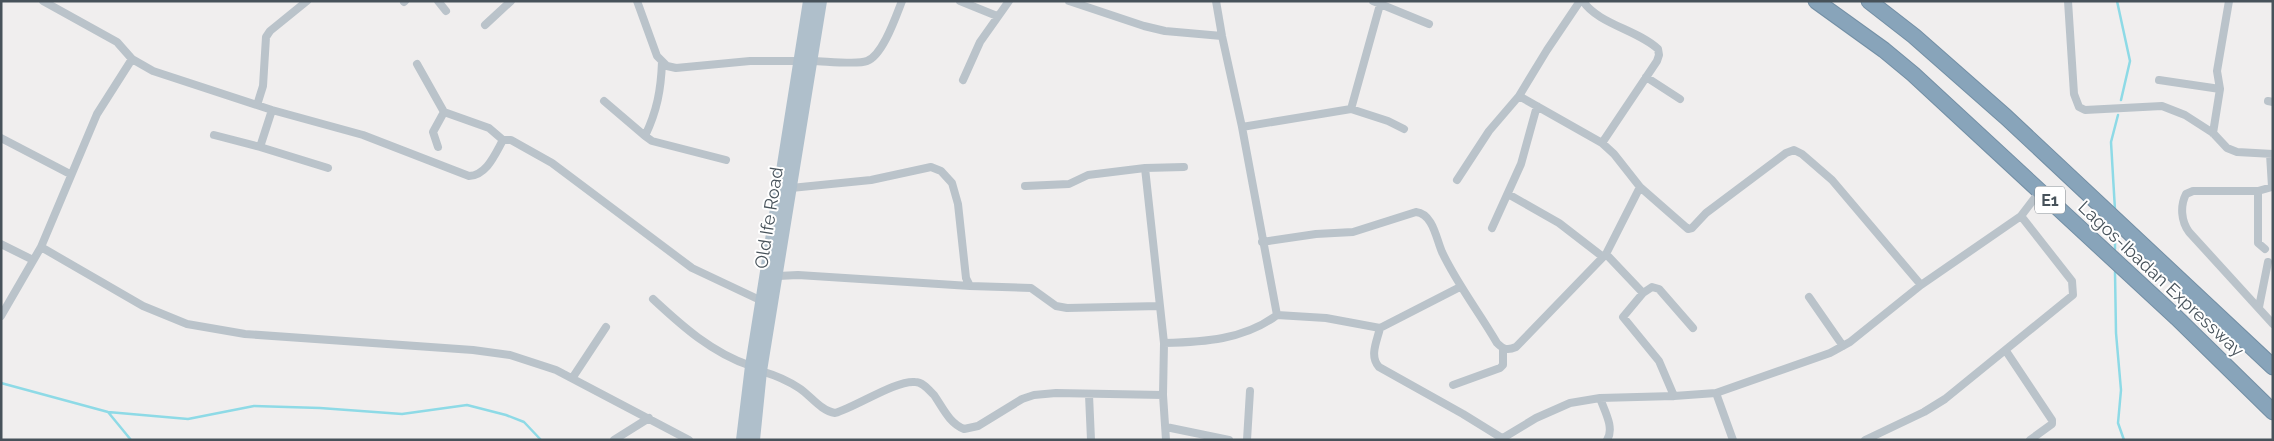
<svg xmlns="http://www.w3.org/2000/svg" width="2274" height="441" font-family="Raleway,sans-serif">
<rect width="100%" height="100%" fill="#f0eeee"/>
<g fill="none" stroke-linecap="round" stroke-linejoin="round">
<!-- stream -->
<path stroke="#8edae6" stroke-width="2.5" d="M2117,1L2130,61L2121,100
M2115,210L2111,142L2118,115
M2115,228V249
M2115,272L2116,333L2121,390L2118,423L2124,440
M1,383L108,412L188,419L254,406L320,408L402,414L467,405L506,415L524,422L541,440
M108,412L131,440"/>
<defs>
<path id="highway" d="M1816,1L1884,50L1913,74L2177,318L2273,412
M1869,1L1914,36L2006,117L2273,367"/>
</defs>
<!-- highway casing -->
<use href="#highway" stroke="#738fa5" stroke-width="17"/>
<!-- street -->
<path stroke="#bac3ca" stroke-width="8" d="M43,1L117,42L132,59L153,71L272,110L363,135L469,176C487,175 495,154 503,140H511L552,163L692,268L762,301
M438,1L446,11
M637,1L657,56L667,66L676,68L750,61H801
M960,1L997,16
M1069,1L1144,26L1165,31L1222,36
M1216,1L1222,36L1242,127L1277,315
M1373,1L1429,24
M1583,1C1598,24 1638,30 1658,49L1659,55L1657,61L1602,143
M2068,1L2074,94L2079,107L2085,110L2162,106L2185,115L2213,133L2227,148L2237,152L2273,154
M404,2L405,1
M485,25L511,1
M813,61C824,61 858,65 867,61C883,55 896,16 902,1
M662,62C661,90 657,111 645,136L652,141L726,160
M417,64L444,112L489,128L503,140
M1646,77L1680,99
M963,80L980,42L1009,1
M2159,80L2220,89
M1519,96L1602,143L1614,154L1640,187L1688,229L1692,228L1706,213L1786,153L1794,150L1802,154L1832,180L1921,285
M604,101L645,136
M2268,101L2273,102
M257,105L263,86L266,37L270,31L307,1
M1351,109L1381,1
M1242,127L1351,109L1388,121L1404,129
M2213,133L2220,89L2217,71L2229,1
M214,135L260,147L272,110
M1,138L70,174
M260,147L328,168
M438,147L433,132L444,112
M1145,168L1164,343L1163,395L1166,440
M1457,180L1489,131L1519,96L1547,50L1580,1
M1025,186L1069,184L1088,175L1145,168L1184,167
M791,188L871,180L931,167L941,171L952,183L958,204L966,278L970,286L1031,288L1056,306L1067,308L1160,306
M2258,191H2193L2186,194C2180,206 2181,221 2189,232L2273,324
M1508,194L1559,223L1603,257
M1492,228L1521,164L1537,106
M1262,242L1316,234L1353,232L1416,212C1433,214 1436,238 1442,252C1457,284 1479,312 1497,343C1503,349 1507,351 1516,347L1606,254L1640,187
M1,244L33,260
M41,247L143,306L187,324L245,334L473,350L510,355L556,370L689,440
M2265,249L2258,243V191L2272,187L2270,154
M1606,254L1643,293L1623,317L1659,361L1674,396
M778,276L798,275L970,286
M1643,293L1652,287L1659,289L1693,328
M1809,297L1843,346
M653,299C682,326 712,353 751,366
M2259,307L2268,262
M1,316L41,247L97,114L132,59
M1380,328C1377,341 1369,356 1379,367L1463,414L1505,440
M1164,343C1203,342 1244,340 1277,315L1326,318L1380,328L1460,287
M2006,351L2052,420V424L2030,440
M761,371C775,375 787,380 799,388C810,395 821,411 835,413C856,407 896,380 915,382C923,382 929,390 934,395C943,408 949,423 964,429L978,426L1022,399L1034,395L1056,393L1163,395
M573,377L606,327
M1453,385L1500,368L1503,365V349
M1716,393L1733,440
M1089,395L1091,440
M1600,398C1604,410 1615,428 1607,440
M1166,427L1229,440
M1503,438L1536,418L1570,403L1600,398L1674,396L1716,393L1830,353L1850,342L1921,285L2021,216L2040,191
M614,440L649,418
M1247,440L1250,391
M1865,440L1924,412L1945,399L2073,295L2072,281L2021,216"/>
<!-- primary -->
<path stroke="#afbfcb" stroke-width="12" d="M742,440L751,366L809,1
M754,440L761,371L821,1"/>
<!-- highway -->
<use href="#highway" stroke="#88a4ba" stroke-width="15"/>
</g>
<g text-anchor="middle" stroke-width="4" stroke-linejoin="round" paint-order="stroke">
<!-- shield labels -->
<rect fill="#fff" stroke="#7e868c" stroke-width="1" x="2035" y="186.5" width="30" height="27" rx="4"/>
<g font-size="16" font-weight="bold" fill="#47525a">
<text x="2050" y="206">E1</text>
</g>
<!-- street labels -->
<g font-size="18" fill="#47525a" stroke="#fff">
<text transform="translate(769 218) rotate(-81)" y="6">Old Ife Road</text>
<text transform="translate(2161 279) rotate(43)" y="6">Lagos-Ibadan Expressway</text>
</g>
</g>
<!-- border -->
<rect width="2274" height="441" fill="none" stroke="#47525a" stroke-width="5"/>
</svg>
